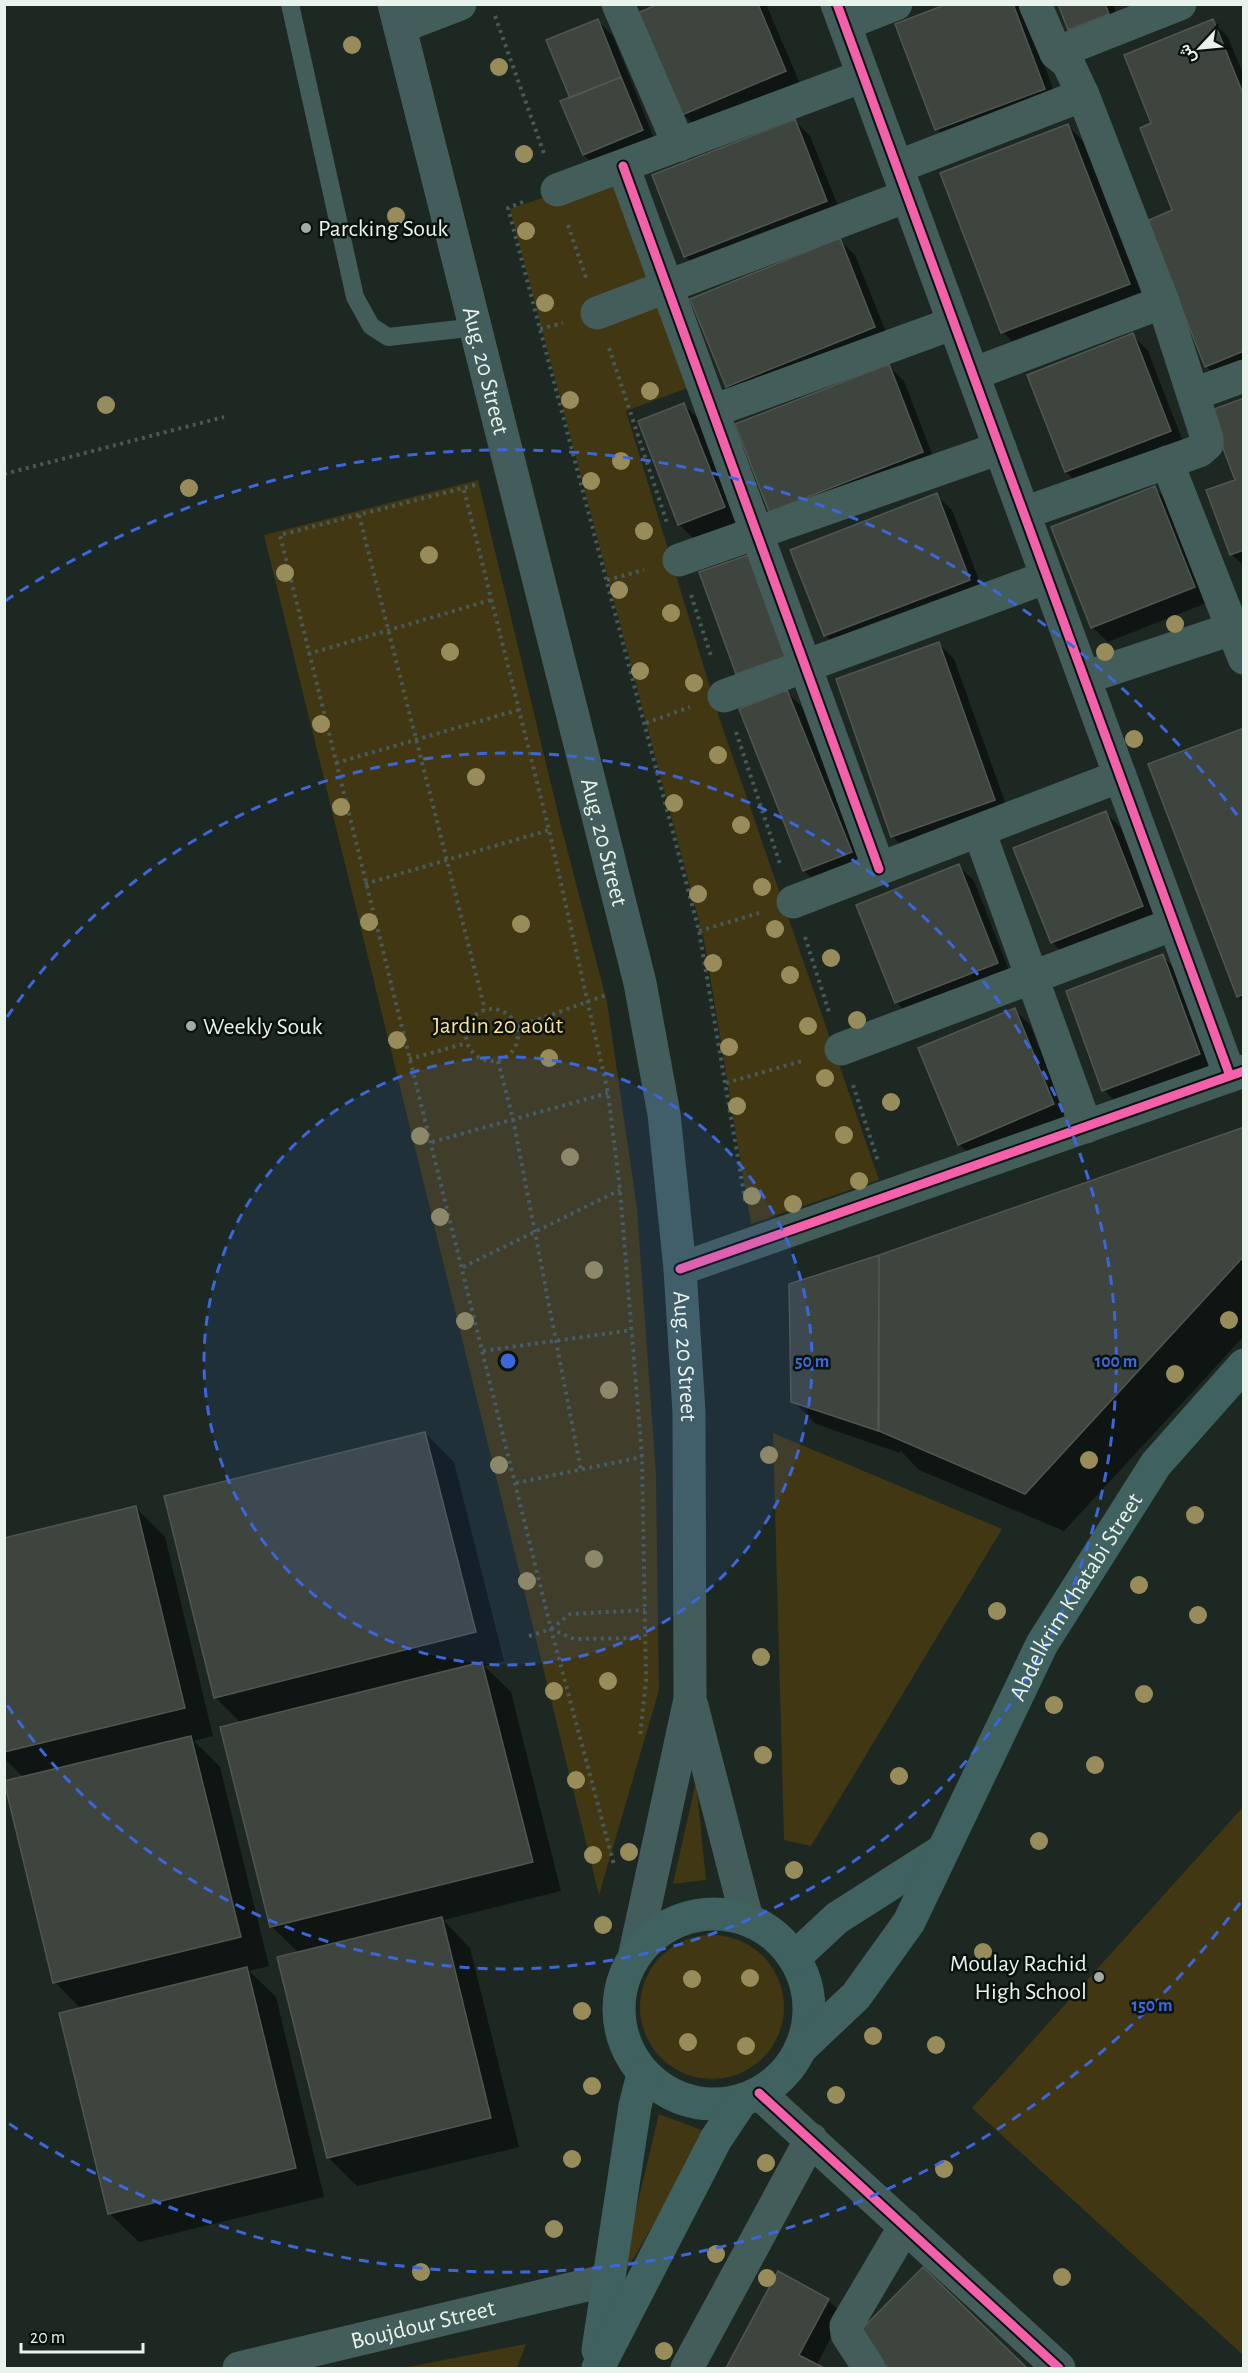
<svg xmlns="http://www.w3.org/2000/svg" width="1248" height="2373" font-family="'Alegreya Sans',Vazirmatn,sans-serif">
<rect width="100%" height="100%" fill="#1d2822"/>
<!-- green -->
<path fill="#413712" d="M622,170L698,384L626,411L720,720L879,1180L751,1224L704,940L510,209Z
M478,480L561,826L607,1002L637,1208L656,1474L659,1690L599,1895L264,535Z
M773,1433L1002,1529L811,1846L784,1840Z
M696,1781L706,1880L673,1884Z
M1243,1807V2355L972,2108Z
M640 2007a72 72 0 1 1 144 0a72 72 0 1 1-144 0Z
M659,2114L707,2132L618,2285Z
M526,2344L517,2368H403Z"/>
<!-- shadow -->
<path fill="#0007" d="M662,4H766L801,86L699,129L683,114Z
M952,4H1022L1059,105L952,145L937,129Z
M1060,4H1113L1123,30L1085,45L1069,30Z
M597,20L613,36L657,146L599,170L584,155L572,99Z
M1212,21L1228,37L1244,76V373L1222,381L1206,366L1174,211L1153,124Z
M794,120L810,136L842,216L700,271L685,256Z
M1068,126L1083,141L1144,300L1018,348L1003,332L942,174Z
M839,240L855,255L890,342L742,402L727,386Z
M1132,335L1148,351L1185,447L1082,487L1066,472Z
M889,366L904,381L937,467L770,511Z
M1244,400V566L1232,555L1208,491L1237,480Z
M684,405L700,420L739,523L695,540L679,524Z
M1155,488L1170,503L1209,602L1108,642L1092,627Z
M936,495L952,510L985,595L841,651L825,635Z
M939,644L954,659L1010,816L908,852L892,836Z
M787,692L802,707L866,867L819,886L804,870Z
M1244,729V1001L1238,996Z
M1106,813L1121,828L1158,921L1067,957L1052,942Z
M959,866L974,881L1012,978L912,1018L896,1002Z
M1162,956L1178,971L1215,1070L1119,1105L1104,1090Z
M1014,1009L1030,1025L1069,1120L975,1159L959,1144Z
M1244,1129V1336L1064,1531L919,1470L900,1450V1453L816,1424L793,1401L790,1285Z
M425,1433L454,1462L504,1661L484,1666L511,1692L561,1891L443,1920L470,1948L519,2147L357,2186L328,2157L299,1953L272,1927L241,1723L215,1697Z
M136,1508L165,1537L213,1736L194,1741L220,1767L269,1966L249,1971L276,1997L324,2197L139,2242L109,2213L81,2009L55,1982L24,1778L4,1758V1540Z
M923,2269L1024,2368H890L857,2336Z
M779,2273L828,2300L843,2315L816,2366L821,2368H728Z"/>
<!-- building -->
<path fill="#3e443e" stroke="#505650" stroke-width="1.5" d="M658,4H758L786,71L682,115L638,13Z
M947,4H1013L1045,89L935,130L895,24Z
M1058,4H1105L1109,14L1068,30Z
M598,19L621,77L570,98L546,40Z
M1213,19L1244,96V351L1205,367L1147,221L1172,210L1140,128L1151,123L1124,55Z
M621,77L643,130L583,155L560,101Z
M795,119L827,201L684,257L652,175Z
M1068,124L1130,284L1001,333L940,173Z
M840,238L875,327L726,387L690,299Z
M1133,333L1171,431L1065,472L1027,375Z
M889,364L923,452L769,512L735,424Z
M1244,398V550L1230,555L1206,490L1235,480L1209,411Z
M684,403L725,507L678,525L638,421Z
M1155,486L1195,587L1091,628L1051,527Z
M937,493L970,580L824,636L790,550Z
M757,552L793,654L736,674L699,572Z
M939,642L995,800L891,837L836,679Z
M787,690L852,852L803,871L739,709Z
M1244,728V994L1237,997L1148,764Z
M1106,811L1143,906L1051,943L1013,848Z
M959,864L998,963L895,1003L856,905Z
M1163,954L1200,1054L1102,1091L1066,991Z
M1015,1008L1054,1104L958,1145L918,1048Z
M1244,1127V1256L1025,1494L879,1431V1255Z
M879,1255L878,1431L791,1402L789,1284Z
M425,1432L476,1632L214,1698L164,1496Z
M136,1506L185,1708L4,1752V1538Z
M482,1662L533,1862L270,1927L220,1727Z
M191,1736L241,1937L53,1983L4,1781Z
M442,1917L491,2118L327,2158L277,1957Z
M247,1967L296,2168L108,2214L59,2013Z
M923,2267L1027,2368H888L855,2336Z
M778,2271L829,2299L799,2355L824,2368H726Z"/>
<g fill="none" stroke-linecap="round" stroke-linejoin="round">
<!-- path -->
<path stroke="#485a58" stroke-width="4" stroke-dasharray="3 4.5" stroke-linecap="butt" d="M495,16L545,156
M523,202L508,208L699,931L746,1205
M568,225L586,278
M540,329L563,323
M609,348L668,526
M4,474L224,417
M475,485L280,535L551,1629L614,1865
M464,490L549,830L608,1093L620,1190L642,1457L646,1680L640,1737
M359,515L485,1010
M607,580L644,570
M691,595L712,659
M308,654L491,600
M646,723L690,707
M736,732L781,867
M336,763L518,710
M365,884L549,830
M699,931L759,913
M805,937L829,1012
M466 1035a26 26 0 1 1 52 0a26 26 0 1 1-52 0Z
M517,1027L606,995
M409,1059L467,1043
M498,1061L513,1119L581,1470
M726,1083L805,1060
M853,1085L878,1161
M432,1142L608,1093
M463,1267L620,1190
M483,1351L632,1330
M516,1483L642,1457
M551,1629L570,1614L645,1610
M529,1636L551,1629L574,1639L645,1638"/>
<!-- service -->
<path stroke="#435d5a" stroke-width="18" d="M290,4L355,297L371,326L388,337L477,327"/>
<!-- minor -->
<g stroke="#435d5a" stroke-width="33">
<path d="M618,4L679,145"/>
<path d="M837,4L1230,1076"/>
<path d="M845,24L896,4"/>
<path d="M400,27L460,4"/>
<path d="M1056,53L1180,4"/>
<path d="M623,166L879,869"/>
<path d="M897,167L1083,95"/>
<path d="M557,190L863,76"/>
<path d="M597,313L907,196"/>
<path d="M973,374L1163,302"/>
<path d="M1194,394L1244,376"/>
<path d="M713,411L954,323"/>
<path d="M1167,462L1244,658"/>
<path d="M1024,513L1199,451L1207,444V438L1163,302L1083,95L1068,63L1056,53L1035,4"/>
<path d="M679,560L1000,448"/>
<path d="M1084,678L1244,625"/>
<path d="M724,696L1047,577"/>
<path d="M979,831L1086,1127"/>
<path d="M793,902L1120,776"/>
<path d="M841,1049L1174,924"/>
<path d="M680,1269L1244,1071"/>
<path d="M759,2093L1059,2368"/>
<path id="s1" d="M239,2368L608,2280"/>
<path d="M687,2368L811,2139"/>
<path d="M869,2368L847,2334L846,2326L905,2226"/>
</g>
<!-- secondary -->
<g stroke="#425d5c" stroke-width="33">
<path id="s2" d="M394,4L640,983L664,1114L680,1269L689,1412L690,1699L635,1953"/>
<path d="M692,1706L747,1919"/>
</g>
<!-- primary -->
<g stroke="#3f615f" stroke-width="33">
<circle cx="714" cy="2009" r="95"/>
<path d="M794,1958L837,1918L942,1851"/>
<path id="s3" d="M800,2049L856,1996L909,1922L1042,1644L1156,1464L1244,1365"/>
<path d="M598,2350L635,2106L643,2074"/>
<path d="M598,2368L716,2139L742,2100"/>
</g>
<defs>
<path id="cycleway" d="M837,4L1230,1076
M623,166L879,869
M680,1269L1244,1071
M759,2093L1059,2368"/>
</defs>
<!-- cycleway casing -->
<use href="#cycleway" stroke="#0a120d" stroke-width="13"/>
<!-- cycleway -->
<use href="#cycleway" stroke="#f560ab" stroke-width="9"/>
</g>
<!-- trees -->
<g fill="#998c5b">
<circle cx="352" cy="45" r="9"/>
<circle cx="499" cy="67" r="9"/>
<circle cx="524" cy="154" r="9"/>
<circle cx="396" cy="216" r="9"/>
<circle cx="526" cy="231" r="9"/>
<circle cx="545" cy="303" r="9"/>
<circle cx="650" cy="391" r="9"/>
<circle cx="570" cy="400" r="9"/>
<circle cx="106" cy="405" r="9"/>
<circle cx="621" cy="461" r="9"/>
<circle cx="591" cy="481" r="9"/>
<circle cx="189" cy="488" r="9"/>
<circle cx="644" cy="531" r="9"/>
<circle cx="429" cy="555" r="9"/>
<circle cx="285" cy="573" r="9"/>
<circle cx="619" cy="590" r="9"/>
<circle cx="671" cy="613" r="9"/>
<circle cx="1175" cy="624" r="9"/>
<circle cx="450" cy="652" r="9"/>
<circle cx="1105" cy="652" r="9"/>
<circle cx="640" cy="671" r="9"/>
<circle cx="694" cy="683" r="9"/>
<circle cx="321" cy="724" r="9"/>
<circle cx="1134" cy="739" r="9"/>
<circle cx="718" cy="755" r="9"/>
<circle cx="476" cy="777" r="9"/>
<circle cx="674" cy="803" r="9"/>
<circle cx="341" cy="807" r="9"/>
<circle cx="741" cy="825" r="9"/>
<circle cx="762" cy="887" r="9"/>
<circle cx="698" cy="894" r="9"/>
<circle cx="369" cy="922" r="9"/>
<circle cx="521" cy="924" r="9"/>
<circle cx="775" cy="929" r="9"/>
<circle cx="831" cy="958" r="9"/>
<circle cx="713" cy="963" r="9"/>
<circle cx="790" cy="975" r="9"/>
<circle cx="857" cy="1020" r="9"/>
<circle cx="808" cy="1026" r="9"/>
<circle cx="397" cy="1040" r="9"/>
<circle cx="729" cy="1047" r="9"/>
<circle cx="549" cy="1058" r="9"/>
<circle cx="825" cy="1078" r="9"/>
<circle cx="891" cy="1102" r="9"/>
<circle cx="737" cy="1106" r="9"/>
<circle cx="844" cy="1135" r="9"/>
<circle cx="420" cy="1136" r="9"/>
<circle cx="570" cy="1157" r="9"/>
<circle cx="859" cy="1181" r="9"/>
<circle cx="752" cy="1196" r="9"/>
<circle cx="793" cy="1204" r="9"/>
<circle cx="440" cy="1217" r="9"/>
<circle cx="594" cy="1270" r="9"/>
<circle cx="1229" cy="1320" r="9"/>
<circle cx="465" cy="1321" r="9"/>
<circle cx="1175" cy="1374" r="9"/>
<circle cx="609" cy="1390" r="9"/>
<circle cx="769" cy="1455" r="9"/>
<circle cx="1089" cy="1460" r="9"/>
<circle cx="499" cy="1465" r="9"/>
<circle cx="1195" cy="1515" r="9"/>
<circle cx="594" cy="1559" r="9"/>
<circle cx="527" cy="1581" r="9"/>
<circle cx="1139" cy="1585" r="9"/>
<circle cx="997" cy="1611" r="9"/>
<circle cx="1198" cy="1615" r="9"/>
<circle cx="761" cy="1657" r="9"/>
<circle cx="608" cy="1681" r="9"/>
<circle cx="554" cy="1691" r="9"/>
<circle cx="1144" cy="1694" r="9"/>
<circle cx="1054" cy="1705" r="9"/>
<circle cx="763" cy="1755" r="9"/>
<circle cx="1095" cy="1765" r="9"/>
<circle cx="899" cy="1776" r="9"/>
<circle cx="576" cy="1780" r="9"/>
<circle cx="1039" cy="1841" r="9"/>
<circle cx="629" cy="1852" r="9"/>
<circle cx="593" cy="1855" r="9"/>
<circle cx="794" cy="1870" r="9"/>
<circle cx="603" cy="1925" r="9"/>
<circle cx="983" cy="1952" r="9"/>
<circle cx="750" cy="1978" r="9"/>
<circle cx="692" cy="1979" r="9"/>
<circle cx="582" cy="2011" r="9"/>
<circle cx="873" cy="2036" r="9"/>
<circle cx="688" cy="2042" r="9"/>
<circle cx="936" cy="2045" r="9"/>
<circle cx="746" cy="2046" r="9"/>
<circle cx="592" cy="2086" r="9"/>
<circle cx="836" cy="2095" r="9"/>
<circle cx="572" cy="2159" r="9"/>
<circle cx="766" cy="2163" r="9"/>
<circle cx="944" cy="2169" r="9"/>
<circle cx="554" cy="2229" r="9"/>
<circle cx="716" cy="2254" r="9"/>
<circle cx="421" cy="2272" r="9"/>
<circle cx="1062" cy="2277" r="9"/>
<circle cx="767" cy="2278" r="9"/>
<circle cx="664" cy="2351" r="9"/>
</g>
<!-- distance rings -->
<circle cx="508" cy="1361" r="304" fill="#3b67db" fill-opacity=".12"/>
<g fill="none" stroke="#3b67db" stroke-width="3" stroke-dasharray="10 8">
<circle cx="508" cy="1361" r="304"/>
<path d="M7 1017A608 608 0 1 1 7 1705"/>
<path d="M1240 1903A911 911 0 0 1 5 2121M5 601A911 911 0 0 1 1240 819"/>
</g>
<!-- markers -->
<g fill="#a1aca5" stroke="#0a120d" stroke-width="2">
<circle cx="306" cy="228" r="6"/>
<circle cx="191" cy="1026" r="6"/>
<circle cx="1099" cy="1977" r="6"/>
</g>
<g text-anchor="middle" stroke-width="5" stroke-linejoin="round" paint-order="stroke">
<!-- poi labels -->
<g font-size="24" fill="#e8f3ec" stroke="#0a120d" text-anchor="start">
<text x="318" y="236">Parcking Souk</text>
<text x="203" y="1034">Weekly Souk</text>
<text x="1087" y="1971" text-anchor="end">Moulay Rachid<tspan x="1087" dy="28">High School</tspan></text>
</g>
<!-- street labels -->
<g font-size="24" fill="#e8f3ec" stroke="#0a120d">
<text dy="8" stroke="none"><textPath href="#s2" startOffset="378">Aug. 20 Street</textPath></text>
<text dy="8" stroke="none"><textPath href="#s2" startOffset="864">Aug. 20 Street</textPath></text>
<text dy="8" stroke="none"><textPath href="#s2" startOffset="1386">Aug. 20 Street</textPath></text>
<text dy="8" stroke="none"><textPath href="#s3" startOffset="534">Abdelkrim Khatabi Street</textPath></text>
<text dy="8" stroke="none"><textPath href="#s1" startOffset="189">Boujdour Street</textPath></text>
</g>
<!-- park labels -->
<g font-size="24" fill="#fede89" stroke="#0a120d">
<text x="498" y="1033">Jardin 20 août</text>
</g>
</g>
<circle cx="508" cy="1361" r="9" fill="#3b67db" stroke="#0a120d" stroke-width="3"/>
<g font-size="18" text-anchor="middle" font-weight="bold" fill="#3b67db" stroke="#0a120d" stroke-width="5" stroke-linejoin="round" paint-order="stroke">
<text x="812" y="1367">50 m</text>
<text x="1116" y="1367">100 m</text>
<text x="1152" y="2011">150 m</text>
</g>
<!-- border -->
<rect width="1248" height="2373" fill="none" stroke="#e8f3ec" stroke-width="12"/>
<!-- north arrow -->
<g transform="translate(1200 48) rotate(244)" stroke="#0a120d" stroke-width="4.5" paint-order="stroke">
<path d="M0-4.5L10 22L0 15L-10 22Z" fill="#e8f3ec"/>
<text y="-9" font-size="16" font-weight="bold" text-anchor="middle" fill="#e8f3ec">ش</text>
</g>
<!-- scale -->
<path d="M21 2343v9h122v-9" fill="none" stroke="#e8f3ec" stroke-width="3"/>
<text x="30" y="2343" font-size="18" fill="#e8f3ec" stroke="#0a120d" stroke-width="4.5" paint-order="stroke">20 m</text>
</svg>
